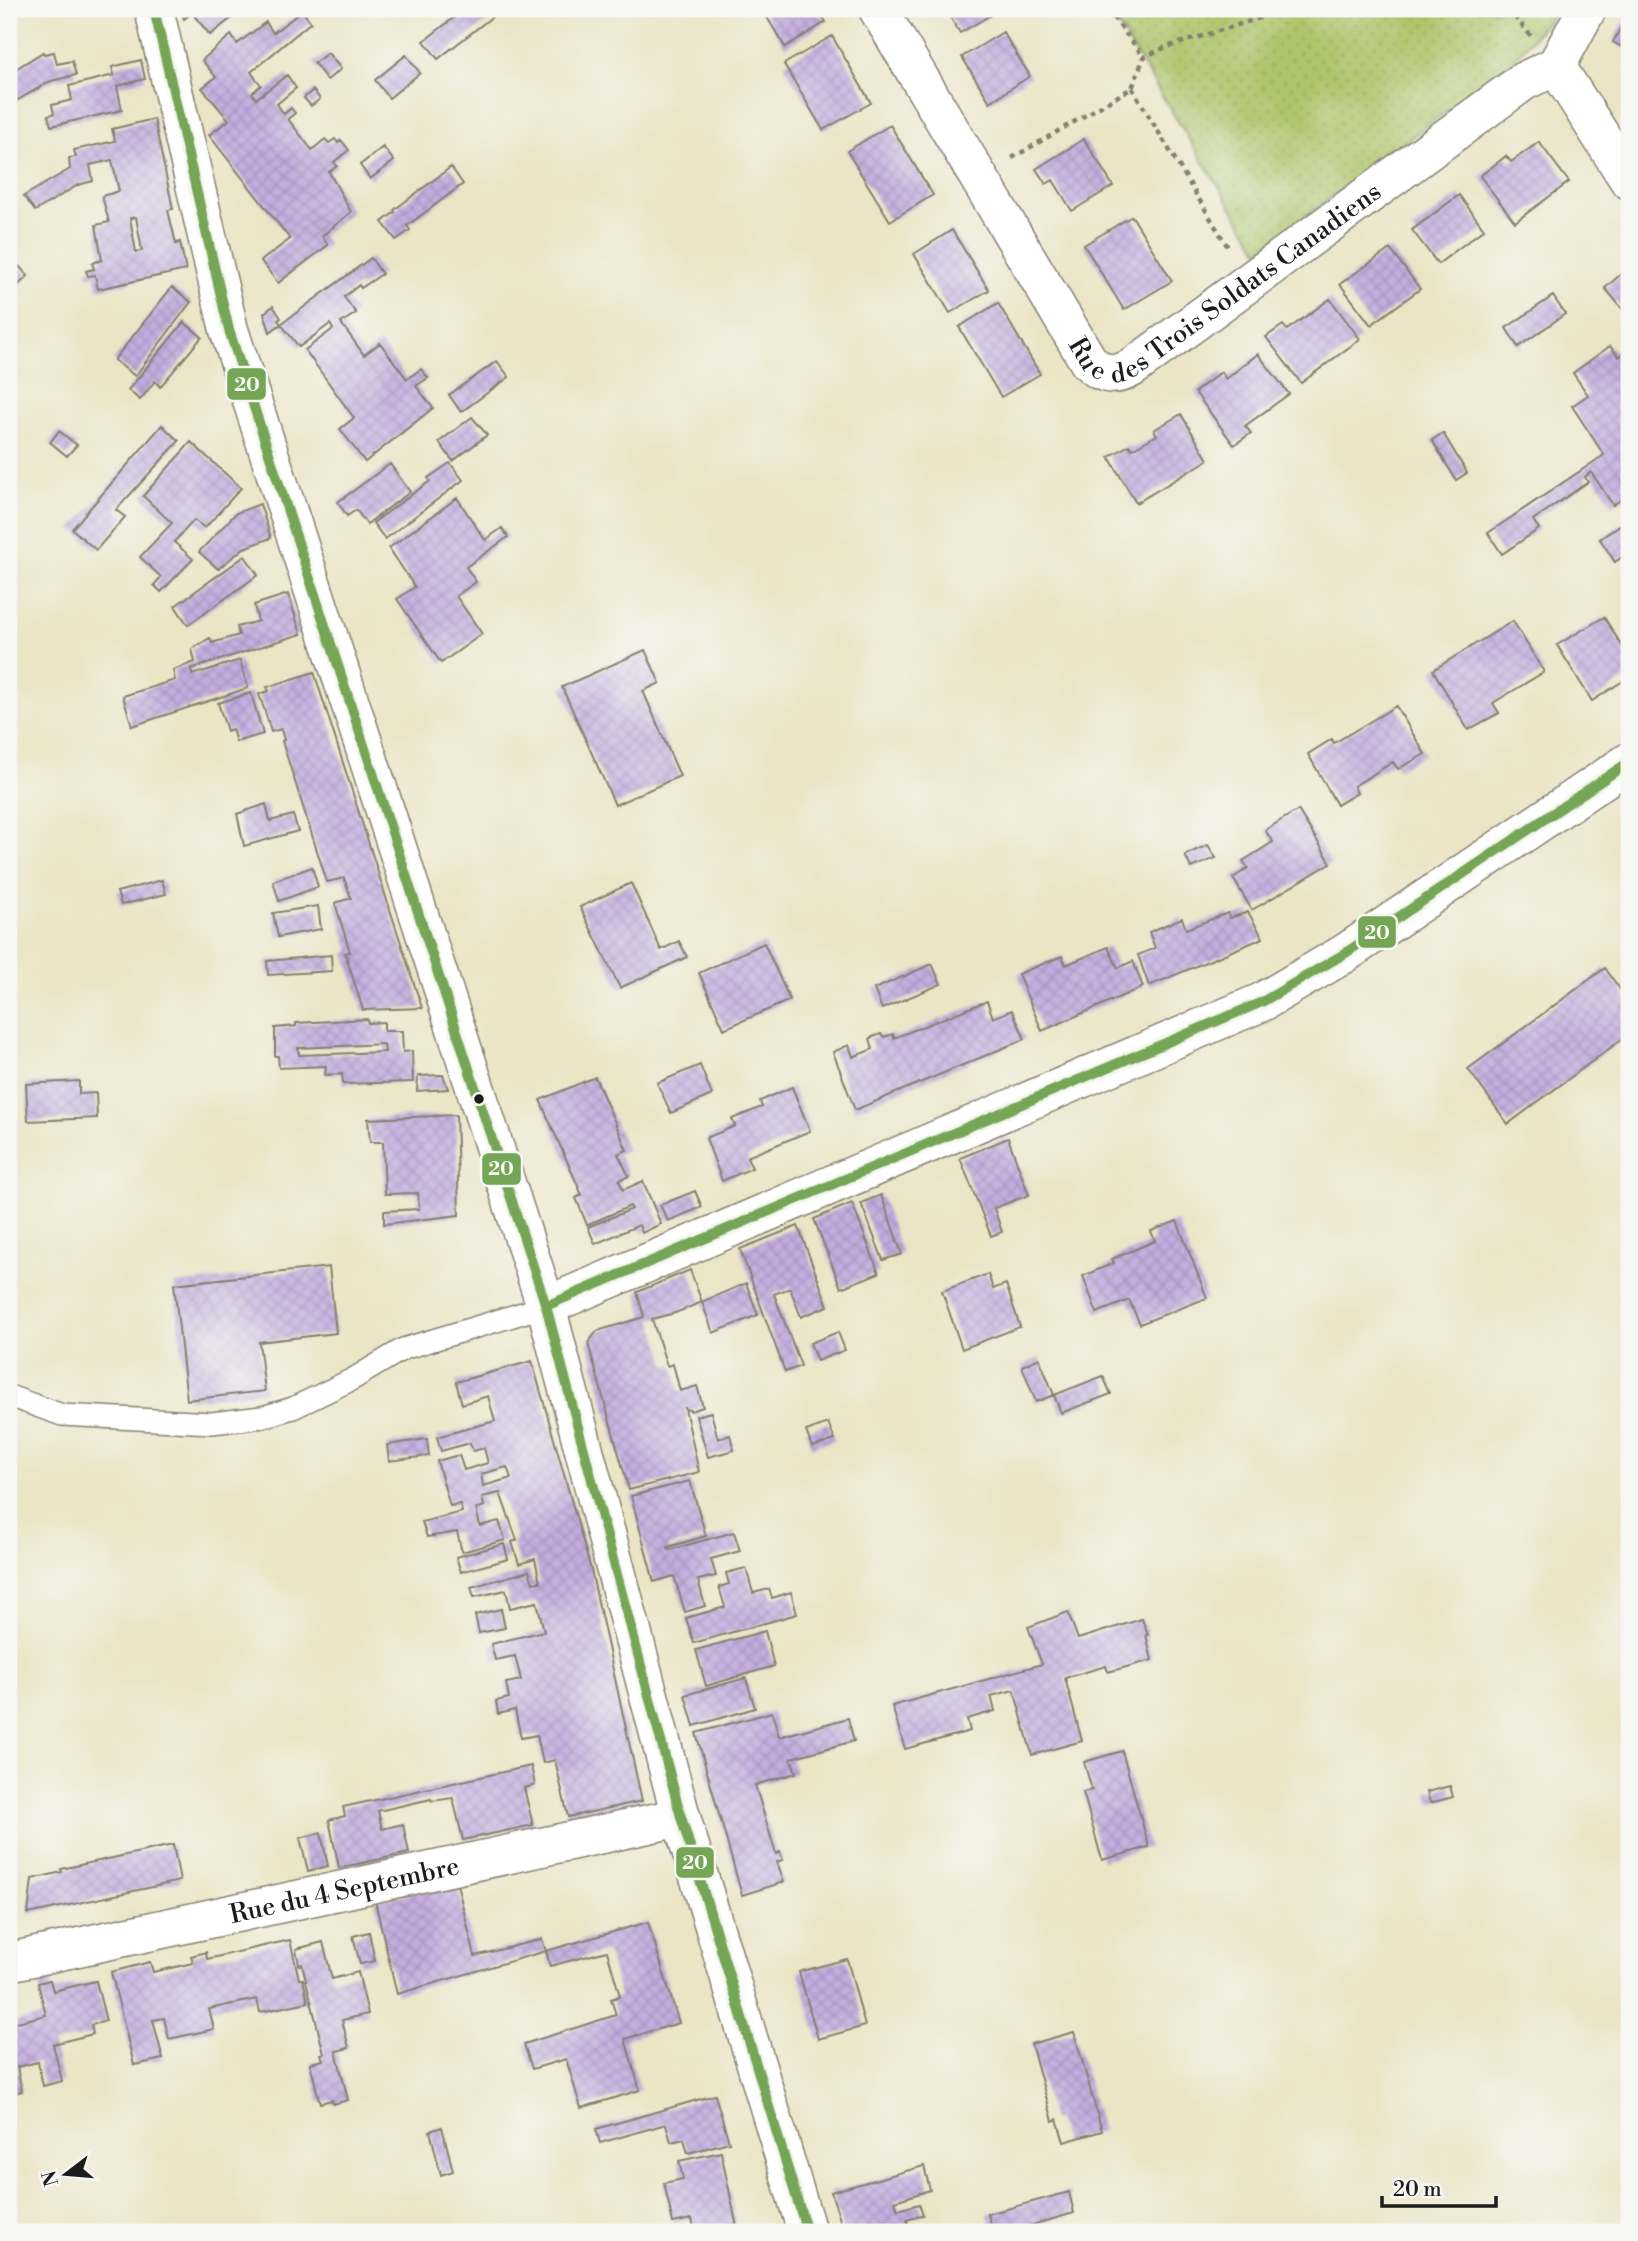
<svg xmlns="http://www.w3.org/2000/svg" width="1638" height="2241" font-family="'Libre Bodoni',serif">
<defs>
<pattern id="green-dots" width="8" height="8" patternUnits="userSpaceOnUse" patternTransform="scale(1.75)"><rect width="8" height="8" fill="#adc56b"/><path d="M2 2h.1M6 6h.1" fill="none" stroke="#94a95c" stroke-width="1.8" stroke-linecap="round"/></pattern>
<pattern id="building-cross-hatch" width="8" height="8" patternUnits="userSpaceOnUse" patternTransform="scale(1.75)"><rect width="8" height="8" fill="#c4addf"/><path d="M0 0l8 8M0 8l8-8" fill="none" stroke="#a894bf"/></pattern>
</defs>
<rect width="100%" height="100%" fill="#f6f6f2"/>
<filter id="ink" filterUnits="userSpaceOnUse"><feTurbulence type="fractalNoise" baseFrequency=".0143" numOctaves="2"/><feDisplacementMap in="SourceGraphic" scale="14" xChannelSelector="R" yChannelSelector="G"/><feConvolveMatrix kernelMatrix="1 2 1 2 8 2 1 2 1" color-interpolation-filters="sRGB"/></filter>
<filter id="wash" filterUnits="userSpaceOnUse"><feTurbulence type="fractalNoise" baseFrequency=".00686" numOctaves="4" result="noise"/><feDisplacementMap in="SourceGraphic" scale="28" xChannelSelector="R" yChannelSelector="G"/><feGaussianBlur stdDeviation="1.57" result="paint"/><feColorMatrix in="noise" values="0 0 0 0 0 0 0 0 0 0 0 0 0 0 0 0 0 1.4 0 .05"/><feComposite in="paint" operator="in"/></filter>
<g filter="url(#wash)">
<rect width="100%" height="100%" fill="#ebe4c5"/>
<!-- green -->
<path fill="url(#green-dots)" stroke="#647044" stroke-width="2" d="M1108,9H1558L1511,63L1259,251Z"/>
<g id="blocks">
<!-- building -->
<path fill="url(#building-cross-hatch)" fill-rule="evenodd" d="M182,9H243L210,35L192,13L184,19Z
M465,9H502L438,59L424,41Z
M762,9H818L826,22L785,47Z
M945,9H1001L960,33Z
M302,11L311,22L251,72L261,85L252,93L256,99L287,75L296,88L277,104L284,114L291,108L295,113L288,119L312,150L325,139L329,143L335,139L338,143L341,140L349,150L334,162L337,166L329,172L351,212L322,236L328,245L278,283L261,261L290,239L209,135L229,120L202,88L216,77L202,60L231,35L237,44L266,22L273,33Z
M1629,13V51L1613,42Z
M1003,32L1030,76L990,102L962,57Z
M832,36L871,103L823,130L784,64Z
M43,52L44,54L54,52L57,64L72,61L76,75L51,81L9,105V73Z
M328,53L341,69L327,80L314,63Z
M406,55L420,73L389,98L375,80Z
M141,60L145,79L117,86L122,110L51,126L48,115L54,114L52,105L72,100L69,86L114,75L112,67Z
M313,90L320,99L311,106L304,98Z
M154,119L173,209L168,210L176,244L180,242L186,270L98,289L95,275L88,276L86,271L94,269L92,263L102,260L96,225L109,222L102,196L119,191L112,160L90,165L93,181L78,185L35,211L24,196L70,169L69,158L76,157L74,150L115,141L112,129ZM136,217L142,251L136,252L130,218Z
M890,125L933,195L890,221L847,151Z
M1084,139L1113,186L1072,211L1053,180L1046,184L1036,169Z
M1539,142L1569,182L1515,222L1480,176L1506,156L1511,162Z
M383,147L394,161L370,179L360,165Z
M451,167L463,184L407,226L410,230L396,240L382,222L395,212L394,210Z
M1459,195L1484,229L1438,264L1412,230Z
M1132,216L1172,281L1124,310L1084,245Z
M952,230L989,290L950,313L914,254Z
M1390,249L1420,289L1371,325L1340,284Z
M371,258L382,274L361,288L359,285L344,297L356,313L341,323L364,355L380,343L407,379L421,369L428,378L416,386L433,408L365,462L340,429L354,418L305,350L333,329L330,324L299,347L281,324Z
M18,265L28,276L9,294V274Z
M1629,267V317L1605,288Z
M172,287L191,302L135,376L114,360Z
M1553,296L1565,314L1518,347L1506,328Z
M1330,299L1360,339L1301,383L1266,337L1283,325L1287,330Z
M998,303L1040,374L1001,397L959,327Z
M273,306L281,318L278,320L281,324L270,332L264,313Z
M184,322L202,337L160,387L155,381L140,400L128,390Z
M1610,346L1619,357L1629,347V501L1626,503L1623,498L1613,505L1591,472L1585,477L1588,482L1533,520L1539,529L1502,554L1488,533L1604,455L1572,406L1588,395L1573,373Z
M1258,354L1289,394L1245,426L1251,433L1234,445L1195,392L1221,372L1226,379Z
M497,361L509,377L461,412L449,395Z
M1181,414L1208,460L1136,503L1109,457L1129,445L1132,449L1157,435L1154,430Z
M472,417L487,435L453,461L439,442Z
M162,425L179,441L116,510L125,517L96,550L72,529Z
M59,431L77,445L67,456L50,442Z
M1443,433L1467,473L1456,480L1432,440Z
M191,442L241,488L205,528L194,520L174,542L193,559L161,592L154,585L161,577L140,557L172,523L143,496Z
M450,463L463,480L385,539L373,523L430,481L428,478Z
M390,464L410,492L367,524L356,510L347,516L338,502Z
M457,498L485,540L502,528L508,537L466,567L476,582L456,596L482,634L441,663L397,599L415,587L389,548Z
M260,504L271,538L244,548L218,569L199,552L236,513Z
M1624,522L1629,529V552L1615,562L1600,539Z
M245,556L258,575L188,625L175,606Z
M288,594L301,634L191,669L192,675L240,660L248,688L132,726L123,696L175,680L173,670L195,662L192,649L210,638L212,643L239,635L237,627L258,621L254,605Z
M1604,617L1629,657V677L1592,701L1557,645Z
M1513,621L1544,672L1493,703L1499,713L1468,730L1433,670Z
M645,650L660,683L643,691L680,776L615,805L562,687Z
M314,672L383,888L422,1008L363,1010L345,953L350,952L335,903L351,898L344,878L327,882L282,741L284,740L281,729L271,732L267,718L259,694L269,691L267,687Z
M251,693L263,734L236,742L232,729L227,731L218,703Z
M1396,706L1425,754L1398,769L1393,762L1354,786L1357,793L1337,805L1308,754L1332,739L1334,743Z
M266,804L270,821L293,815L298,831L244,846L237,814Z
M1298,810L1331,863L1252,910L1233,878L1248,868L1243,861L1273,842L1265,830Z
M1208,845L1216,858L1191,868L1185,855Z
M312,867L318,887L279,901L273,881Z
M162,880L166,894L121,905L117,892Z
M631,883L661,950L679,941L687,957L620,988L580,907Z
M318,906L321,929L278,937L273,913Z
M1248,912L1263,938L1149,986L1138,955L1155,948L1149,932L1182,918L1186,929L1228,913L1230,918Z
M764,943L790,1000L724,1029L699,973Z
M1108,947L1118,968L1133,961L1143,987L1042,1031L1018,974L1062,956L1066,965Z
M331,955L332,971L268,975L267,961Z
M932,964L941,984L882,1009L874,989Z
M1605,968L1629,1002V1034L1508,1124L1468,1069Z
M987,1001L993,1018L1012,1010L1025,1039L855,1110L833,1052L849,1045L853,1057L873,1049L870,1038L881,1034L884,1037L893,1034L894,1038Z
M367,1019L368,1023L384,1022V1031H402L403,1052L412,1051L413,1082L343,1084L342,1074L325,1075L326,1066L279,1068L278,1056H275V1028L296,1026V1023ZM384,1044L385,1052L299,1055L298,1048Z
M700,1065L712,1095L671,1113L657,1083Z
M443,1075L448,1089L417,1091L418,1076Z
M595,1077L627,1150L618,1154L629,1176L619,1180L623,1190L643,1181L661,1224L642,1233L639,1225L595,1244L588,1227L632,1209L630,1206L587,1225L576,1198L582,1195L540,1100Z
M79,1081V1094L96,1093L97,1118L28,1121L26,1084Z
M792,1087L810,1131L747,1157L752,1168L722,1181L706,1138L735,1126L732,1119L762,1107L760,1101Z
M456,1115L459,1215L384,1224V1211L419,1209L418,1193L385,1194L383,1142H370L368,1119Z
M1008,1138L1029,1195L994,1208L1002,1232L991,1236L960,1158Z
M695,1191L702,1207L668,1221L660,1205Z
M881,1195L902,1254L883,1260L861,1203Z
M852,1203L879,1273L841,1288L814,1219Z
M1177,1221L1207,1298L1140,1324L1129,1300L1097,1313L1083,1276L1114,1263L1112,1259L1155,1241L1151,1231Z
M798,1226L828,1306L801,1317L790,1288L774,1294L801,1366L785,1372L740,1249Z
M329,1267L336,1333L259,1342L265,1391L187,1400L174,1284Z
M690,1270L702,1302L746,1283L758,1315L713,1333L702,1302L675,1313L652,1319L667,1366L673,1364L680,1391L697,1386L703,1407L691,1411L685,1408L699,1472L629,1490L588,1343L597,1331L644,1317L637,1292Z
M988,1274L993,1289L1006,1284L1020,1327L962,1349L942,1291Z
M838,1332L845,1350L817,1361L810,1343Z
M1039,1358L1054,1395L1036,1402L1022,1366Z
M532,1361L591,1570L642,1801L568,1817L555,1760L543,1763L537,1735L521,1738L515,1710L498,1714L496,1701L509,1698L506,1683L521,1680L515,1656L495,1660L491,1644L544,1631L537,1602L510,1608L506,1590L474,1597L471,1587L529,1571L533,1583L540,1582L535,1559L519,1564L512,1542L517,1540L500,1493L482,1497L484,1506L476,1509L480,1526L499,1521L505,1540L462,1552L457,1532L427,1537L422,1522L462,1512L460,1504L450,1506L437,1461L459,1455L464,1470L488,1463L484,1448L473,1451L470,1443L441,1451L437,1437L495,1421L488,1396L462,1404L456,1382ZM507,1467L511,1478L483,1486L481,1474Z
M1103,1376L1111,1394L1061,1413L1054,1395Z
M711,1412L718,1439L730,1435L734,1450L708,1457L696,1416Z
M828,1423L835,1440L812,1447L806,1431Z
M427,1439L429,1456L389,1461L387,1445Z
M690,1481L706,1536L668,1547L669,1550L734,1532L740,1551L711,1559L716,1576L698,1580L705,1606L685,1612L674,1576L654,1582L631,1496Z
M504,1544L508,1559L461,1572L456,1557Z
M746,1568L753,1593L769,1589L772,1598L791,1592L797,1614L694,1643L686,1618L725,1607L719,1587L729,1584L726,1573Z
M501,1609L505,1628L479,1633L475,1615Z
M1068,1612L1078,1639L1142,1619L1148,1635H1146L1152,1660L1108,1672L1106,1666L1065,1678L1082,1741L1032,1755L1014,1690L991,1696L995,1711L967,1719L970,1731L905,1749L892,1706L1042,1664L1028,1627Z
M765,1631L774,1666L706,1686L696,1650Z
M746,1678L755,1708L694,1726L685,1695Z
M772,1712L779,1737L848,1718L854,1741L791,1758L796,1773L755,1785L776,1854L780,1852L783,1860L777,1862L784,1882L742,1895L696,1733Z
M1122,1751L1149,1847L1102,1860L1083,1792L1092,1790L1084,1762Z
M531,1766L535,1785L524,1788L533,1825L463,1840L453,1798L432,1801L431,1799L378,1811L382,1829L403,1824L409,1853L339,1868L329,1820L345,1816L343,1807Z
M1450,1786L1453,1797L1430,1803L1427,1792Z
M321,1833L328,1866L308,1871L300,1838Z
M9,1836H16L11,1894H9Z
M173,1845L180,1881L28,1914L32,1879L62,1872L61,1869Z
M457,1884L475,1956L542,1939L546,1951L397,1994L375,1901Z
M648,1922L679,2023L625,2039L640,2090L581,2108L566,2059L532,2069L524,2044L616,2015L611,1999L620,1996L607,1951L550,1966L546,1951Z
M369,1932L375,1961L360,1964L353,1936Z
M290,1940L299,1979H303L308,2002L260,2012L257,1999L209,2009L214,2029L169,2039L164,2018L153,2020L163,2059L134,2065L111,1972L150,1962L153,1972L193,1963L191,1956L206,1952L207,1959Z
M323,1942L332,1979L358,1972L368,2014L342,2020L349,2048L336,2051L348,2100L333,2104L332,2100L320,2103L310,2063L323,2060L321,2054H324L302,1964L299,1965L296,1949Z
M847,1959L865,2026L818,2039L799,1972Z
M50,1980L53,1991L96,1981L106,2021L91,2025L93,2034L53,2044L62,2081L43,2086L38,2062L17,2067L22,2091L9,2094V2024L46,2015L38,1983Z
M1074,2032L1102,2131L1064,2142L1057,2119L1053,2121L1031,2044Z
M715,2095L729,2142L688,2153L684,2139L671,2142L666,2124L600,2143L596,2129Z
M442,2127L453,2171L441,2175L430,2131Z
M721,2152L738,2232H695L692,2219L673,2223L664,2183L683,2179L679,2161Z
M924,2166L930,2190L895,2201L898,2210L919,2204L923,2215L907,2220L908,2223L902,2225L904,2232H844L831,2192Z
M1069,2192L1074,2213L1007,2232H993L988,2214Z"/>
</g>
</g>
<g filter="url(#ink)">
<use href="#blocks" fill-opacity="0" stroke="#848070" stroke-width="2"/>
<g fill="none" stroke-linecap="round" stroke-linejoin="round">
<defs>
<path id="service" d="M9,1396L62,1415L212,1423L262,1417L293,1408L353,1379L403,1349L546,1306"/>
<g id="minor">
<path id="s1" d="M878,9L1089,362C1103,376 1117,377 1133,367L1524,81L1556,66L1587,9"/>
<path d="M1556,66L1629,180"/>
<path d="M546,1306L1262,1002L1344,954L1629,762"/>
<path id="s2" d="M9,1962L681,1817"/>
</g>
<path id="tertiary" d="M154,9L229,330L546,1306L681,1817L807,2232"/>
</defs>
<!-- service casing -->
<use href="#service" stroke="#848070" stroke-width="24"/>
<!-- minor casing -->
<use href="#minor" stroke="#848070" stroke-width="41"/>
<!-- tertiary casing -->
<use href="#tertiary" stroke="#848070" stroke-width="41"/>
<!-- path -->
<path stroke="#848070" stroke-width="4.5" stroke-dasharray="5 5" stroke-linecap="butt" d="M1107,9L1144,57
M1508,9L1531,36
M1132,88L1229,249
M1012,158L1132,88L1144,57L1164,48L1263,17L1273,9"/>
<!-- service -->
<use href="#service" stroke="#fff" stroke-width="21"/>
<!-- minor -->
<use href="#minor" stroke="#fff" stroke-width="38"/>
<!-- tertiary -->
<use href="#tertiary" stroke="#fff" stroke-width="38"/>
<defs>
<path id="bus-1" d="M154,9L229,330L546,1306L681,1817L807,2232
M546,1306L1262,1002L1344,954L1629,762"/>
</defs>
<!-- bus-1 casing -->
<use href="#bus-1" stroke="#f6f6f2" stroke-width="16"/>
<!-- bus-1 -->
<use href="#bus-1" stroke="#74a656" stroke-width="10"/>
</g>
</g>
<!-- markers -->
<circle fill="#1c1c1c" stroke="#f6f6f2" stroke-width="2.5" cx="479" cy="1099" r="6"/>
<g text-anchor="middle" stroke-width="5" stroke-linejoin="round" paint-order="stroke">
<!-- street labels -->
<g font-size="26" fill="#1c1c1c" stroke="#f6f6f2">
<text dy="9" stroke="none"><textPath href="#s1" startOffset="574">Rue des Trois Soldats Canadiens</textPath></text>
<text dy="9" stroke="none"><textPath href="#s2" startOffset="343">Rue du 4 Septembre</textPath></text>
</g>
</g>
<g stroke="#f6f6f2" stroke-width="2.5">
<rect x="226" y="367" width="41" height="34" rx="7" fill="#74a656"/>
<rect x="1357" y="915" width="40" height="34" rx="7" fill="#74a656"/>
<rect x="481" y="1152" width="41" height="34" rx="7" fill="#74a656"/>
<rect x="675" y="1846" width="40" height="33" rx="7" fill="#74a656"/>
</g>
<g font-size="19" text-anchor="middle" font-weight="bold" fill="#fff">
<text x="247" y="391">20</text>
<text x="1377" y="939">20</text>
<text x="501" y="1175">20</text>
<text x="695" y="1869">20</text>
</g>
<!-- margin -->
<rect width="1638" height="2241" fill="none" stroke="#f6f6f2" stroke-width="35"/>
<!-- north arrow -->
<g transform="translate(66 2174) rotate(254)" stroke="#f6f6f2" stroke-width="5" paint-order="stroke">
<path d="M0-5L12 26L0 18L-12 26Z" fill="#1c1c1c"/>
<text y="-10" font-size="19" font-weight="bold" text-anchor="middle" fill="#1c1c1c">N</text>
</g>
<!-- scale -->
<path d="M1382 2196v10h114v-10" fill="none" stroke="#1c1c1c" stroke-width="3.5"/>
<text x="1393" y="2196" font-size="21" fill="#1c1c1c" stroke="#f6f6f2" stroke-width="5" paint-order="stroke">20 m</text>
</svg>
